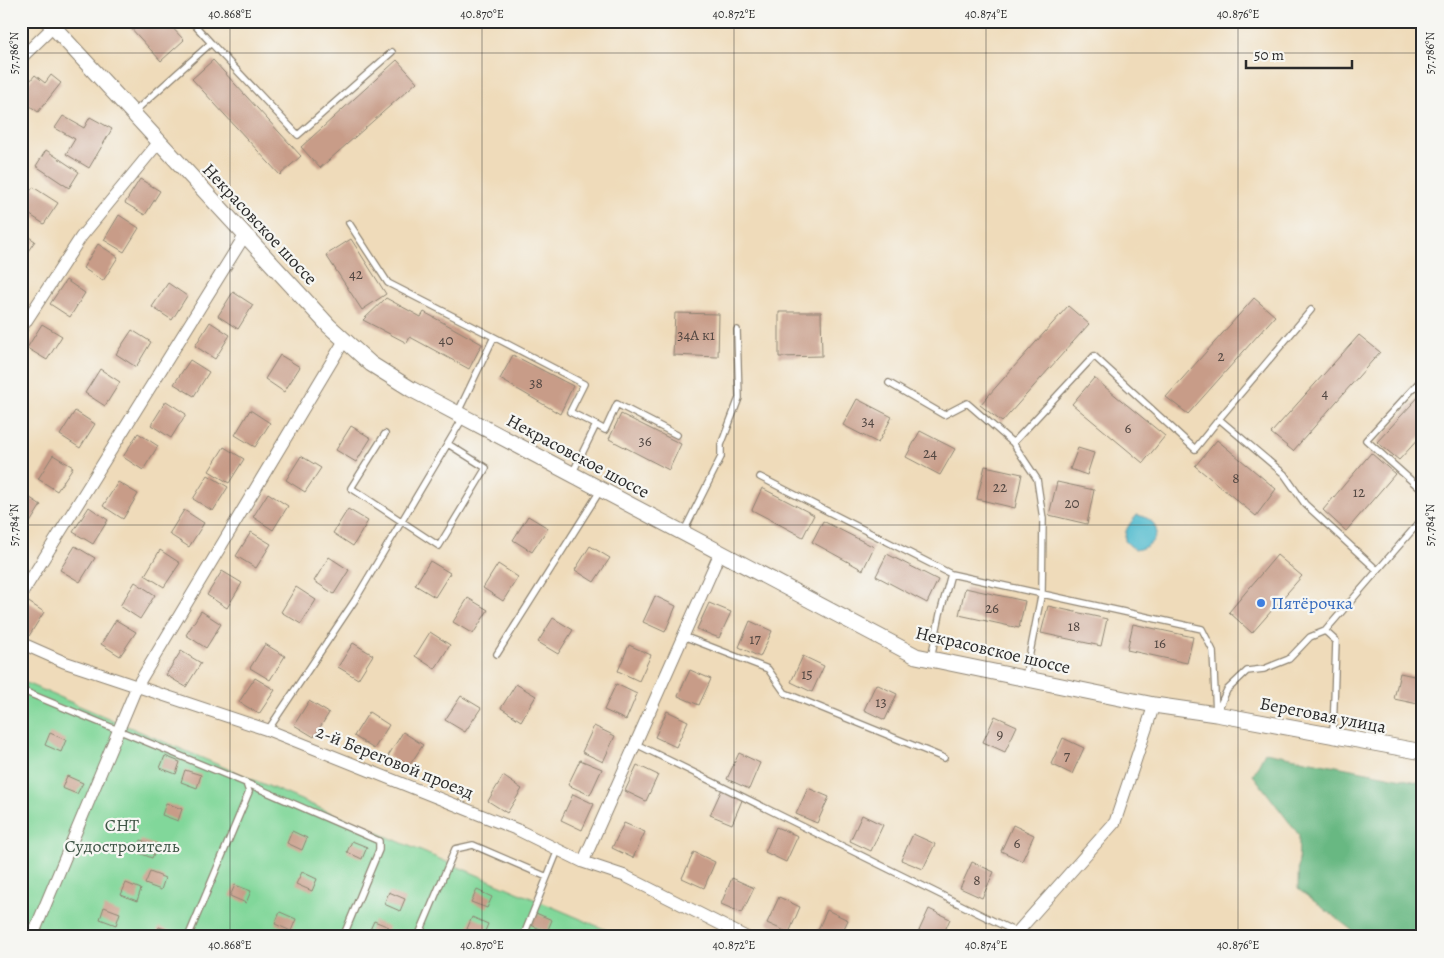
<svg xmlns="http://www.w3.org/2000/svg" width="1444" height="958" font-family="Alegreya,serif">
<rect width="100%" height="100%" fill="#f6f6f2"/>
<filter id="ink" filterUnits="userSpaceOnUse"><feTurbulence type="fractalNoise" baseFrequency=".02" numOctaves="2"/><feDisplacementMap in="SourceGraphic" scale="10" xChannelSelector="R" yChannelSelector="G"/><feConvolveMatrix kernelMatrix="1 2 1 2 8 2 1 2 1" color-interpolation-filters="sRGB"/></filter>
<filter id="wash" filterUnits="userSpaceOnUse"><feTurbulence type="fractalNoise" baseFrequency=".0096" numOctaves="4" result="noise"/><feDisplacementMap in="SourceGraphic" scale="20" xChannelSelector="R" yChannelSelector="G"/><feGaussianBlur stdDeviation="1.12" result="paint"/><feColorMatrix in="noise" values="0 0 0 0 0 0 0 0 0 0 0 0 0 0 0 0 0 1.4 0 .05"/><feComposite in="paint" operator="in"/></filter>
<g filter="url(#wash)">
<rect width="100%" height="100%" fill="#efdbba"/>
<!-- green -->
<path fill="#81d79a" stroke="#568162" d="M21,681L623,937H21Z"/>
<!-- forest -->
<path fill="#68b882" stroke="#4a7256" d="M1265,752L1423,783V937H1361L1298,889L1299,835L1253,775Z"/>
<!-- water -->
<path fill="#52bccf" stroke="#3e747d" d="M1137,515C1165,520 1161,546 1135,550L1125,541C1124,529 1130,524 1137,515Z"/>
<g id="blocks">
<!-- building -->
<path fill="#c89c88" d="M133,21H166L184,40L161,61L129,26Z
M213,60L301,156L280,175L192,79Z
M397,60L417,82L320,168L301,147Z
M35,75L45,83L51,75L61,83L38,112L21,99V92Z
M63,116L84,128L90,117L112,129L89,168L66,154L75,139L55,128Z
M46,150L79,172L69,188L36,166Z
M140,179L160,191L145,215L125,203Z
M33,187L58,203L44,224L21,209V204Z
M119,215L139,228L124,252L104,240Z
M21,232L35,241L21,261Z
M351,239L386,294L362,310L326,255Z
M98,244L118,257L103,281L83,268Z
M66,280L85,293L70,317L50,304Z
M168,283L187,296L172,320L152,307Z
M233,292L253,305L238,329L218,316Z
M386,298L421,317L424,312L482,344L469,369L410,337L407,343L363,320Z
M1254,298L1275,316L1188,414L1166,397Z
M1068,306L1089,324L1002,422L980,405Z
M779,312H821L822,356L779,357Z
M675,313L719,314L718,357L673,355Z
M210,322L230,335L215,359L195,346Z
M42,324L62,336L47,360L27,348Z
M132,330L151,342L136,367L116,354Z
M1359,335L1380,352L1293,451L1271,433Z
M280,355L300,367L284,392L265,379Z
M513,355L573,386L560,414L500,379Z
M190,360L209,372L194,396L174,384Z
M100,369L120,382L105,406L85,393Z
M1094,378L1165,436L1143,463L1072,404Z
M21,388L27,392L21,401Z
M1423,392V434L1399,460L1377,442Z
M857,399L892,417L878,443L843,425Z
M166,401L186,414L171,438L151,425Z
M250,410L270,423L255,447L235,435Z
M75,411L95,424L80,448L60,435Z
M621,414L681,444L669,470L609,439Z
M351,426L371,438L356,462L336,450Z
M920,431L955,449L940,475L906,457Z
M138,433L158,446L143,470L123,457Z
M1217,440L1276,489L1256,516L1195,466Z
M224,447L244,459L229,483L209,471Z
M1078,448L1094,453L1087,475L1070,469Z
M1371,453L1395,474L1346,531L1323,510Z
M53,455L73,467L57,491L38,479Z
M301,456L321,468L305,492L286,480Z
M985,466L1022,474L1015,508L977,499Z
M208,475L228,487L213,511L193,499Z
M118,482L138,494L123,519L103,506Z
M1057,482L1094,490L1087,524L1049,515Z
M762,488L814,515L803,537L752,510Z
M21,492L41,505L26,529L21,526Z
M268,493L288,506L273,530L253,517Z
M89,507L108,520L93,544L73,532Z
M348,509L368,521L353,546L333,533Z
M184,510L204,523L189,547L169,534Z
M528,516L548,528L532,552L513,540Z
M823,521L874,547L863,570L812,542Z
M251,532L271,544L256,568L236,556Z
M75,546L95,558L80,582L60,570Z
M590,546L610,558L594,582L575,570Z
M160,550L180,563L164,587L145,575Z
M887,554L938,580L927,603L876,576Z
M1277,555L1302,576L1252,633L1229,612Z
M329,557L349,570L334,594L314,581Z
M430,561L450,573L435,597L415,585Z
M498,564L518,577L503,601L483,588Z
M222,571L242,583L227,608L207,595Z
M135,582L155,595L140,619L120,606Z
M296,587L316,600L301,624L281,612Z
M965,588L1025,601L1019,628L959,615Z
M655,596L676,606L665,632L643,622Z
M468,598L488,610L473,634L453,622Z
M24,599L44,612L29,636L21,631V604Z
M709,603L731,612L719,638L697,629Z
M1048,606L1107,619L1101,646L1041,633Z
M201,611L221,624L206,648L186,635Z
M553,618L573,630L558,654L538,642Z
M116,620L136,632L120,656L101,644Z
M750,621L772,631L760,657L739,647Z
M1133,624L1193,637L1187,663L1127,650Z
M430,632L450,645L435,669L415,656Z
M353,643L373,655L358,679L338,667Z
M265,644L285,656L270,680L250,668Z
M629,645L651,655L639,681L618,671Z
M181,651L201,663L186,687L166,675Z
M803,656L824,666L812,692L791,682Z
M690,670L711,679L699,705L678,696Z
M1400,673L1423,678V705L1394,699Z
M255,678L275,690L259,714L239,702Z
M516,684L536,696L521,721L501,708Z
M616,684L637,694L626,720L604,710Z
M876,684L897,694L885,720L864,710Z
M461,696L481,708L465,732L445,720Z
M309,701L329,713L314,737L294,725Z
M667,711L688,721L676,747L655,737Z
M369,712L389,725L374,749L354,736Z
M995,716L1017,726L1005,752L983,742Z
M594,726L615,736L603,762L582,752Z
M403,732L423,745L407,769L388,756Z
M50,733L66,740L61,752L45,745Z
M1063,738L1084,748L1072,774L1051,764Z
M739,753L760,763L749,789L727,779Z
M165,756L180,762L176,774L160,768Z
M580,760L602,769L590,795L568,785Z
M637,765L658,775L646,801L625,791Z
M185,770L201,775L197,788L181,782Z
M67,776L83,783L77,794L62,788Z
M503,776L522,789L507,813L488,801Z
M808,788L829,797L817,823L796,814Z
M722,789L743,798L732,824L710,815Z
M573,794L594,804L582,830L561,820Z
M166,803L182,809L178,821L162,815Z
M862,815L883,825L871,851L850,841Z
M624,823L645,832L633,858L612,848Z
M1013,825L1034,835L1022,861L1001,851Z
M776,827L798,836L786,862L765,852Z
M292,831L307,838L302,850L287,843Z
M913,834L935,844L923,869L901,860Z
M141,840L157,846L152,858L137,852Z
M352,841L367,847L362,859L347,852Z
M694,852L715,862L704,888L682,878Z
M972,862L994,872L982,898L960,888Z
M150,872L165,878L161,890L145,884Z
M302,872L317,879L312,891L296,884Z
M732,878L754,888L742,913L721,904Z
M126,883L141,889L137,901L121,895Z
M235,885L251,891L246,903L230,896Z
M477,890L492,897L487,908L471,902Z
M389,892L405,899L400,911L384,904Z
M779,897L800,907L789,933L767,923Z
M104,907L120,913L116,925L100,919Z
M929,909L950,919L942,937H921L917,935Z
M827,910L848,920L840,937L815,936Z
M280,912L296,919L291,931L275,924Z
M536,913L552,920L547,932L531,925Z
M472,917L488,924L483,936L467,929Z
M374,921L389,927L385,937H379L369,932Z
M159,927L174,932L173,937H155Z"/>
</g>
</g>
<g filter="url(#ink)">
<use href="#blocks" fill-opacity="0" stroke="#8d8372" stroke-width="1"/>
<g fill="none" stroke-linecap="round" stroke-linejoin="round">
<defs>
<path id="lane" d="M191,21L211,43
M134,112L211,43L298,135L392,52
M349,223L388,283L494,337L458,412
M494,337L584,384L570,412L596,425
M1423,378L1366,440L1423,491
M889,383L944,415L967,403L1013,443L1094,356L1195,449L1219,419L1284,474L1305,504L1377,570
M1219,419L1311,310
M385,434L351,488L439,546L486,468L448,444
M1013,443L1037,479L1043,519L1042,591L1025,678
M573,472L596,425L605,430L617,404L677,435
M760,477L951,574L940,614L931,658
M684,531L721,457V445L739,398L737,330
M951,574L1202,629L1213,651L1216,714
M1325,631L1336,641L1333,734
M683,636L768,669L785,693L944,758
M497,654L600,491
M21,690L246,783L249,792L188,937
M1217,712L1227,690L1247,671L1264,669L1289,659L1310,637L1325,631L1423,518
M268,730L355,600L463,418
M636,744L1018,933
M246,783L379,841V850L343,937
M418,937L455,849L473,845L547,877
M523,937L558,850"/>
<path id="street" d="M21,58L53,27
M21,329L81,237L159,142
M21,595L245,235
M21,643L64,662L268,730L518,830L583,862L625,876L746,937
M583,862L720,553
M32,937L137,686L344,341
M1013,937L1115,822L1154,705"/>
<path id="secondary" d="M48,21L329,326L371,364L411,389L916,656L1154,705L1216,714L1423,752"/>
</defs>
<!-- lane casing -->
<use href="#lane" stroke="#8d8372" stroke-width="8"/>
<!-- street casing -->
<use href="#street" stroke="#8d8372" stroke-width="13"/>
<!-- secondary casing -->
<use href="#secondary" stroke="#8d8372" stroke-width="17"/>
<!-- lane -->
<use href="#lane" stroke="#fff" stroke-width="5.5"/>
<!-- street -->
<use href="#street" stroke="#fff" stroke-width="11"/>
<!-- secondary -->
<use href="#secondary" stroke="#fff" stroke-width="15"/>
</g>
</g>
<!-- ticks -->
<path fill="none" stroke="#2b2b2b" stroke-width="1" stroke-opacity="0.45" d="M230,21V937M482,21V937M734,21V937M986,21V937M1238,21V937M21,53H1423M21,525H1423"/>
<!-- markers -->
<circle fill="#3f7fe0" stroke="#f6f6f2" stroke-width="2" cx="1261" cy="603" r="5"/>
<g text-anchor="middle" stroke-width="4.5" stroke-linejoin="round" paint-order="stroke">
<!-- number labels -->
<g font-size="15" fill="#524742">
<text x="356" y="279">42</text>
<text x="696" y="340">34А к1</text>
<text x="446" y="345">40</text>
<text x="1221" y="361">2</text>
<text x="536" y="388">38</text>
<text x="1325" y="398">4</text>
<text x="868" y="426">34</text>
<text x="1128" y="433">6</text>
<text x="645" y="446">36</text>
<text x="930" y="458">24</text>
<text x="1236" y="483">8</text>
<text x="1000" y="492">22</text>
<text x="1359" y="497">12</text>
<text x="1072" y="508">20</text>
<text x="992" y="613">26</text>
<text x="1074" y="631">18</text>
<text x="755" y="644">17</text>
<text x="1160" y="648">16</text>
<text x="807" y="679">15</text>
<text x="881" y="707">13</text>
<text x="1000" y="739">9</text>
<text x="1067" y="761">7</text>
<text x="1017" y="848">6</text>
<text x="977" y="885">8</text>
</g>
<!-- street labels -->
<g font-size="18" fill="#2b2b2b" stroke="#f6f6f2">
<text transform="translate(260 224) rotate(47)" y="6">Некрасовское шоссе</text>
<text transform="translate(578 456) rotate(28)" y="6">Некрасовское шоссе</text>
<text transform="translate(993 650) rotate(13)" y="6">Некрасовское шоссе</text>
<text transform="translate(1323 715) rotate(11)" y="6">Береговая улица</text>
<text transform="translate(395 762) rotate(22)" y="6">2-й Береговой проезд</text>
</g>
<!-- shop labels -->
<g font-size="18" fill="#366cbe" stroke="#f6f6f2" text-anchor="start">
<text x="1271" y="609">Пятёрочка</text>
</g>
<!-- park labels -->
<g font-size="18" fill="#405647" stroke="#f6f6f2">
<text x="122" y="831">СНТ<tspan x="122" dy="21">Судостроитель</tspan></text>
</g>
</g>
<!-- margin -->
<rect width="1444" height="958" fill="none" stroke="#f6f6f2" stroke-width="55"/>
<!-- scale -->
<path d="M1246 60v8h106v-8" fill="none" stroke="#2b2b2b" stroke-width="2.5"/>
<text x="1254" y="60" font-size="15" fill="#2b2b2b" stroke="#f6f6f2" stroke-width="4" paint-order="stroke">50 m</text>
<rect x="28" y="28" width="1388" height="902" fill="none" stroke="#2b2b2b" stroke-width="2"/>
<g font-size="12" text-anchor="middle" fill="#2b2b2b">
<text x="230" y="18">40.868°E</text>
<text x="482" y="18">40.870°E</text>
<text x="734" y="18">40.872°E</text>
<text x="986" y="18">40.874°E</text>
<text x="1238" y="18">40.876°E</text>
<text transform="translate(14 53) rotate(-90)" y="4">57.786°N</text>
<text transform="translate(1430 53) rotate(-90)" y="4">57.786°N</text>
<text transform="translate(14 525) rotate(-90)" y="4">57.784°N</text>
<text transform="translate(1430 525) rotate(-90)" y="4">57.784°N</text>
<text x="230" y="949">40.868°E</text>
<text x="482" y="949">40.870°E</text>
<text x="734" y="949">40.872°E</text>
<text x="986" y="949">40.874°E</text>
<text x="1238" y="949">40.876°E</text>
</g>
</svg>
